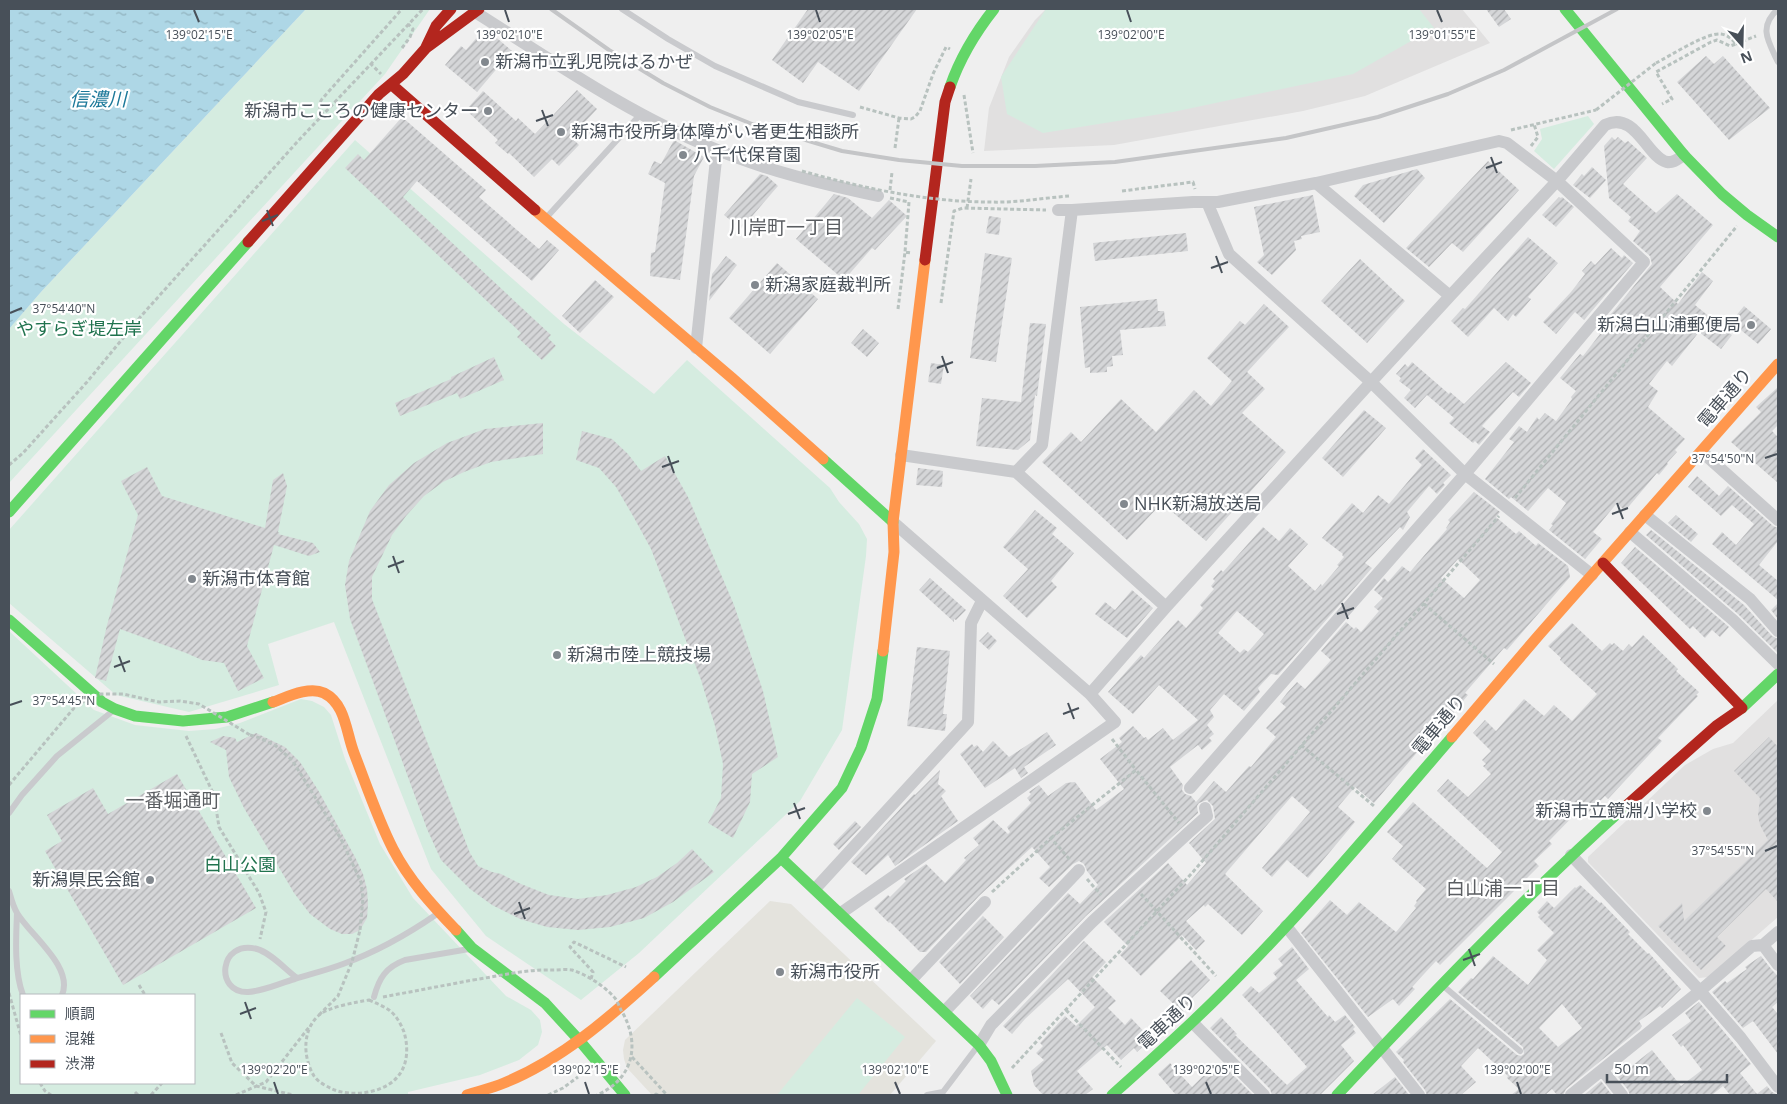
<svg xmlns="http://www.w3.org/2000/svg" width="1787" height="1104" font-family="'Open Sans','Noto Sans JP',sans-serif">
<defs>
<pattern id="water-ripples" width="26" height="14" patternUnits="userSpaceOnUse" patternTransform="scale(1.25)"><rect width="26" height="14" fill="#aed7e6"/><path d="M2 4q2-2 4 0t4 0M15 11q2-2 4 0t4 0" fill="none" stroke="#90b1bd"/></pattern>
<pattern id="building-hatch" width="6" height="6" patternUnits="userSpaceOnUse" patternTransform="scale(1.25)"><rect width="6" height="6" fill="#d5d6d8"/><path d="M-1 1l2-2M0 6l6-6M5 7l2-2" fill="none" stroke="#afb0b2"/></pattern>
</defs>
<rect width="100%" height="100%" fill="#efefef"/>
<!-- commercial -->
<path fill="#e4e3dd" d="M770,901L791,904L936,1041L890,1095H652L627,1068L624,1059L623,1050L625,1040Z"/>
<!-- education -->
<path fill="#e1e0e0" d="M1046,9H1462L1490,43L1365,96L1303,111L1114,145L984,151L989,108L1009,57L1035,20Z
M1778,700V917L1709,977L1699,978L1588,862V857L1685,765L1713,749L1733,743Z"/>
<!-- green -->
<path fill="#d5ece0" fill-rule="evenodd" d="M306,9H430L385,74L9,483V329L41,292Z
M1046,9H1419L1434,28L1353,74L1173,112L1043,133L1007,114L1001,77Z
M1588,116L1594,124L1554,169L1534,151L1542,139L1540,129Z
M355,140L564,324L654,394L687,360L830,488L839,502L859,524L867,539L866,556L842,730L800,801L639,953L581,1000L486,936L431,869L334,622L268,644L279,685L189,712L116,695L9,603V530Z
M9,631L94,710L135,725L189,731L215,729L240,723L301,699L312,701L324,707L331,715L345,759L380,844L413,898L506,996L531,1010L540,1020L542,1032L538,1045L519,1060L480,1075L408,1092V1095H9ZM21,995H194V1083H21Z
M857,998L905,1037L858,1095H777Z"/>
<!-- water -->
<path fill="url(#water-ripples)" d="M9,9H306L41,292L9,329Z"/>
<!-- building -->
<path fill="url(#building-hatch)" fill-rule="evenodd" d="M808,9H917L859,91L818,62L803,83L772,60Z
M1486,9H1504L1511,19L1499,27Z
M485,28L512,51L477,92L445,65L461,46L466,50Z
M1706,56L1714,64L1723,56L1770,108L1729,140L1677,82Z
M577,90L597,109L571,137L579,145L559,166L552,159L534,177L509,153L508,154L495,143L498,140L466,110L483,91L516,121L518,118L535,134Z
M402,117L486,190L479,197L539,249L547,240L559,250L532,281L417,181L403,197L551,335L548,338L556,346L542,360L517,337L521,333L345,168L358,154L364,160Z
M1612,137L1615,140L1618,137L1625,143L1628,141L1647,158L1623,184L1656,213L1677,194L1713,225L1660,287L1678,304L1702,272L1713,281L1695,305L1732,335L1721,349L1699,332L1672,366L1667,361L1649,384L1658,391L1648,407L1685,439L1675,450L1677,452L1667,463L1668,464L1659,475L1657,473L1625,511L1617,503L1593,532L1602,539L1585,559L1549,530L1553,525L1551,524L1566,503L1548,488L1528,511L1511,497L1509,499L1485,479L1514,442L1509,439L1519,426L1527,432L1537,417L1539,420L1545,413L1556,421L1572,399L1571,397L1576,391L1560,378L1580,354L1583,356L1600,334L1597,331L1652,264L1650,256L1633,241L1640,231L1628,221L1631,217L1609,198L1604,146Z
M674,140L704,157L694,176L680,280L650,276L651,253L655,252L665,183L648,174L654,161L661,164Z
M1488,161L1519,190L1463,252L1452,243L1429,267L1406,248Z
M1592,167L1606,180L1590,198L1573,185L1582,174L1584,176Z
M1417,169L1425,178L1384,223L1354,196L1363,185Z
M760,174L767,176L778,186L741,229L724,215Z
M834,194L848,198L872,218L889,200L907,216L875,250L872,248L844,280L796,239Z
M1313,195L1320,232L1301,236L1302,239L1294,241L1296,250L1272,275L1257,262L1264,255L1254,207Z
M1559,197L1561,198L1562,197L1574,207L1556,227L1542,215Z
M989,216L1001,218L999,235L986,233Z
M1186,233L1188,251L1095,261L1093,243Z
M1528,237L1558,263L1528,297L1531,299L1516,317L1513,314L1508,321L1494,308L1468,337L1451,321L1463,308L1465,309Z
M1611,248L1622,258L1624,255L1633,263L1584,320L1575,312L1556,334L1543,322L1571,292L1585,274L1582,271L1591,261L1595,265Z
M985,253L1012,258L996,362L970,358Z
M726,256L737,265L709,301L712,274Z
M1360,259L1405,301L1367,343L1321,301Z
M777,263L818,299L770,354L729,318Z
M595,280L614,297L580,333L562,316Z
M1157,299L1158,311H1164L1166,326L1120,330L1123,355L1112,356L1113,366L1107,367V372L1090,373V367L1085,368L1080,307Z
M1264,304L1289,327L1247,372L1265,389L1242,413L1286,452L1206,541L1162,503L1127,540L1042,462L1071,432L1081,442L1121,399L1156,432L1194,390L1211,406L1232,381L1207,358L1240,321L1245,325Z
M1744,306L1771,329L1758,344L1731,322Z
M1030,323L1046,324L1037,396L1035,395L1030,440L1018,450L976,446L982,398L1021,402Z
M863,329L879,343L867,357L851,343Z
M494,357L504,380L460,399L457,393L400,416L395,403L451,379V377Z
M1412,362L1449,394L1450,392L1464,404L1506,362L1531,383L1519,397L1513,392L1482,426L1490,432L1479,445L1475,441L1473,443L1449,423L1454,418L1427,395L1415,408L1404,398L1411,390L1399,381L1401,378L1396,374L1405,364L1408,367Z
M931,363L944,365L941,384L928,382Z
M1778,387V425L1772,431L1778,437V483L1731,442L1761,412L1756,407Z
M1364,410L1386,428L1343,477L1322,458Z
M543,423V454L491,462L464,472L443,482L424,496L406,516L392,535L372,577V599L470,853L478,866L492,872L501,874L521,884L549,895L578,899L607,895L636,887L657,877L677,863L692,849L714,872L673,902L644,918L610,927L578,930L547,927L520,919L492,905L470,889L441,860L427,829L350,619L345,585L349,561L370,511L389,485L414,463L447,443L485,429Z
M582,431L612,439L628,454L641,471L665,456L688,497L734,605L763,691L778,757L752,774L750,802L733,838L708,823L721,798L723,764L715,726L701,680L651,549L633,516L616,487L599,468L576,460Z
M1423,449L1451,475L1443,483L1445,485L1437,494L1429,486L1407,512L1410,517L1403,530L1400,527L1365,563L1372,568L1278,675L1271,674L1258,688L1260,692L1244,711L1224,694L1210,710L1214,717L1207,725L1214,734L1209,738L1212,741L1202,750L1198,745L1170,767L1183,785L1182,790L1185,794L1191,796L1196,802L1214,781L1226,792L1249,766L1251,767L1276,737L1266,728L1286,707L1280,702L1287,693L1297,682L1305,689L1331,660L1321,651L1346,622L1354,629L1356,627L1361,632L1379,611L1374,607L1383,598L1374,590L1384,578L1388,582L1402,566L1410,572L1447,529L1446,528L1450,522L1448,520L1474,492L1500,512L1496,517L1516,534L1519,531L1536,546L1538,543L1568,566L1570,577L1507,650L1504,648L1465,693L1468,695L1445,723L1443,722L1374,803L1355,787L1338,807L1355,822L1308,878L1287,860L1272,877L1262,868L1310,812L1292,796L1225,874L1263,911L1242,935L1208,904L1205,907L1204,905L1186,921L1205,941L1196,950L1182,935L1141,976L1120,955L1128,946L1104,922L1168,863L1187,885L1206,863L1189,843L1215,819L1213,806L1207,800L1199,803L1197,806L1198,813L1086,916L999,1005L992,999L983,1009L970,996L1068,893L1080,904L1098,885L1087,871L1084,864L1079,861L1073,864L1049,887L1039,878L1050,867L1032,847L979,896L926,952H920L890,922L889,923L874,908L888,895L890,897L906,881L904,879L926,864L945,883L966,860L964,858L979,845L973,838L993,820L1008,834L1010,832L1007,827L1031,803L1027,798L1031,794L1029,792L1039,785L1048,796L1066,783L1075,782L1096,810L1124,789L1100,759L1122,742L1119,738L1133,726L1144,738L1146,737L1148,740L1163,728L1173,740L1198,720L1159,685L1133,714L1108,692L1141,655L1144,658L1178,620L1186,628L1203,608L1200,605L1214,589L1211,586L1215,581L1213,579L1221,570L1223,572L1263,527L1279,541L1290,528L1308,544L1288,566L1315,591L1321,584L1322,586L1339,566L1337,565L1344,557L1342,555L1343,554L1322,538L1352,503L1363,513L1378,495L1389,504L1422,465L1415,458ZM1458,559L1480,580L1464,598L1441,578ZM1237,611L1264,634L1248,652L1244,649L1240,653L1218,633Z
M147,467L162,496L265,528L273,480L283,473L287,486L278,532L280,533L278,534L313,543L320,552L309,556L274,545L247,646L264,678L238,691L224,663L202,660L186,653L120,629L106,681L95,678L107,625L138,515L121,481Z
M918,468L943,471L942,487L916,485Z
M1697,476L1719,496L1728,486L1773,526L1778,528V541L1759,565L1778,581V600L1712,544L1722,532L1736,545L1754,524L1732,505L1721,516L1688,487Z
M1035,510L1057,528L1052,534L1074,553L1051,581L1057,587L1027,618L1003,596L1028,569L1003,547Z
M1676,515L1698,534L1691,542L1668,523Z
M1651,530L1744,605L1772,636L1778,639V653L1738,614L1646,535Z
M1635,547L1729,627L1720,637L1712,630L1705,638L1693,626L1690,629L1621,563Z
M930,578L966,610L956,620L954,619V622L919,590Z
M1132,590L1153,608L1127,638L1095,614L1105,602L1115,610Z
M1778,603V619L1771,610Z
M1572,623L1602,651L1610,643L1612,645L1614,643L1623,651L1629,644L1632,647L1643,635L1678,669L1676,671L1699,692L1696,695L1698,696L1658,738L1662,741L1608,799L1605,796L1588,813L1582,807L1549,841L1552,844L1534,861L1539,866L1440,965L1436,961L1412,987L1415,989L1399,1006L1393,999L1368,1017L1301,933L1330,900L1347,915L1359,902L1396,932L1416,908L1414,906L1417,902L1416,901L1426,889L1392,859L1403,846L1387,832L1413,802L1487,868L1502,852L1437,791L1448,779L1468,797L1491,774L1483,766L1486,764L1482,760L1491,751L1473,733L1485,720L1496,731L1524,699L1544,716L1554,705L1572,721L1597,694L1560,660L1561,658L1548,646Z
M988,632L997,641L989,650L979,641Z
M917,647L950,651L943,714H947L945,731L907,726Z
M1047,732L1056,745L1024,767L1028,773L1021,778L1015,768L985,788L960,754L972,744L974,747L977,745L983,752L993,741L1009,757Z
M256,733L285,747L300,762L318,790L355,857L363,874L367,889L368,904L367,918L360,930L352,934H342L330,929L310,914L294,893L244,808L229,777L226,750L210,742L223,736L235,738L237,742Z
M1769,737L1778,747V902L1766,889L1717,937L1726,946L1701,970L1658,926L1682,903L1684,921L1768,840L1760,825L1758,815L1760,798L1734,771Z
M940,770L938,784L946,791L941,796L958,821L895,866L888,855L866,875L851,862L914,794L915,795Z
M177,774L256,908L123,985L45,851L62,841L47,815L93,788L108,814Z
M855,821L861,827L839,850L833,844Z
M1580,885L1600,903L1601,902L1630,932L1628,934L1648,954L1649,953L1681,989L1662,1008L1660,1006L1639,1021L1642,1026L1640,1029L1566,1089L1563,1095H1557L1552,1089L1545,1095H1511L1519,1089L1507,1078L1508,1076L1478,1048L1461,1066L1476,1082L1461,1095H1427L1425,1090L1403,1062L1404,1060L1396,1052L1450,999L1517,1055L1521,1056L1524,1054L1523,1047L1458,992L1471,978L1473,979L1493,956L1528,985L1547,960L1537,950L1554,933L1538,917L1540,915L1537,912L1547,901L1554,908L1575,887L1576,888ZM1562,1004L1582,1028L1558,1047L1539,1028Z
M983,916L1004,937L960,984L939,962Z
M1084,941L1106,962L1092,977L1116,1001L1108,1008L1125,1025L1131,1018L1151,1039L1137,1052L1134,1048L1121,1060L1107,1045L1077,1071L1093,1089L1085,1095H1043L1034,1085L1031,1071L1044,1060L1036,1053L1043,1046L1040,1043L1065,1016L1076,1026L1095,1007L1068,979L1025,1019L1012,1034L1003,1026Z
M1292,947L1309,969L1296,980L1328,1017L1329,1015L1335,1022L1345,1015L1355,1027L1353,1029L1356,1033L1341,1045L1354,1061L1320,1095H1272L1270,1089L1210,1028L1221,1017L1237,1034L1235,1035L1287,1085L1307,1067L1273,1028L1242,995L1251,986L1259,993L1277,978L1273,973L1283,965L1278,959Z
M1761,956L1772,970L1778,976V1002L1772,1007L1778,1014V1054L1753,1021L1743,1028L1712,992L1725,981L1727,983L1747,969L1745,967Z
M1191,960L1210,980L1191,999L1193,1000L1182,1012L1160,991Z
M1699,1002L1751,1064L1740,1073L1757,1094L1767,1086L1772,1092L1778,1095H1730L1723,1086L1712,1095H1630L1628,1090L1618,1077L1652,1050L1681,1086L1702,1070L1683,1045L1681,1047L1672,1035L1691,1021L1685,1013Z
M1170,1063L1192,1087L1205,1074L1209,1077L1223,1065L1253,1095H1176L1158,1074Z
M1395,1077L1409,1095H1372Z
M1601,1081L1612,1095H1584Z"/>
<g fill="none" stroke-linecap="round" stroke-linejoin="round">
<!-- path -->
<path stroke="#b8c2bf" stroke-width="3" stroke-dasharray="4 2.5" stroke-linecap="butt" d="M1736,44L1756,36
M402,48L410,37L413,29L408,24
M370,63L381,74
M1656,63C1670,56 1707,32 1721,34C1728,35 1732,39 1736,44L1730,46L1717,40L1711,42L1656,72L1672,99L1662,104
M964,95L973,153
M860,107L899,118L911,119L915,117L920,111L933,74L946,47L950,49
M323,114C319,108 318,105 322,99L402,9
M1511,130L1596,110
M1531,146L1538,137L1534,124
M895,148L899,118
M890,190L892,172
M1122,191L1193,182L1195,189
M890,198L909,202L905,252
M967,208L971,179
M941,303L954,211L963,208L1046,210
M898,309L905,252L911,253V252
M9,465L23,453L87,382L142,315L298,141L423,9
M1515,498L1737,226
M1424,604L1494,664
M250,735L260,738L276,746L292,760L341,839L361,882L363,898L360,930
M186,736L214,795L219,827L259,893L266,912L260,939
M1112,739L1136,770
M1301,745L1374,806
M1051,838L1136,770L1179,823
M1087,879L1101,895
M992,892L1051,838L1071,861
M1141,894L1216,976
M591,979L593,972L570,947L574,942L626,967
M139,985L145,995
M9,993L21,1036
M383,997L473,980
M369,1000C376,1003 383,1006 389,1010C396,1015 401,1024 404,1032C408,1045 408,1061 401,1072C389,1093 353,1098 332,1089C326,1086 318,1082 314,1076C303,1058 302,1031 318,1016C327,1007 357,1002 369,1000Z
M1066,1010L1121,1067
M221,1033L232,1063L256,1086L293,1095
M632,1057L667,1095
M1012,1068L1192,873L1499,516
M40,1083L45,1091L51,1095
M135,1092L138,1095
M151,1095L162,1083
M236,1095L266,1082L310,1026
M548,1095L563,1088L578,1077
M655,1095L656,1094L658,1095"/>
<!-- lane -->
<path stroke="#c9cacd" stroke-width="6" d="M622,9L668,39L715,66L798,102L853,115
M1778,9C1758,27 1768,41 1778,62
M546,218L638,117
M9,813L22,795L57,756L114,710
M9,891C11,898 13,906 17,913C30,935 74,967 62,995
M17,913C16,937 14,972 23,995
M297,978C285,969 271,953 257,949C219,939 214,993 248,992C264,991 280,983 295,979C311,974 327,970 343,964C376,952 408,934 437,914
M1441,984L1520,1051
M374,997C379,978 386,967 405,960L469,949
M927,1095L943,1092L977,1047"/>
<!-- street -->
<path stroke="#c9cacd" stroke-width="12" d="M475,12C553,61 630,115 715,149C768,171 823,184 878,196
M1207,202L1229,254L1371,382L1450,296
M1058,210H1072L1193,202H1218L1316,183L1499,141L1507,143L1557,181L1450,296L1316,183
M696,348L717,150
M1702,452L1778,520
M901,455L1016,472L1042,445L1072,210
M1016,472L1166,607
M1645,515L1750,599L1778,631
M893,522L1090,694L1166,607L1371,382L1465,474L1592,575
M1630,532L1733,620L1778,664
M1190,788L1465,474L1644,262L1557,181L1605,125C1636,110 1647,158 1667,162C1674,163 1679,158 1684,155
M1571,855L1700,991L1741,1038L1778,1087
M815,889L968,722L971,623L982,601
M841,913L1115,722L1090,694
M1286,926L1419,1095
M1763,945L1778,965
M911,980L985,902
M945,1011L1079,870
M1193,1023L1264,1095
M979,1045L991,1025L1092,922L1187,834L1207,816L1205,808
M1603,1071L1622,1095
M1571,1095L1700,991L1752,946L1763,945L1778,932"/>
<!-- fast -->
<path stroke="#63d668" stroke-width="11" d="M1565,9L1684,155L1722,194L1747,215L1778,237
M950,87C960,58 975,33 994,9
M823,459L893,522
M9,512L248,242
M9,620L102,702L115,709L135,716L183,721L227,717L273,702
M1742,708L1778,674
M781,858L979,1045L991,1061L1007,1095
M456,930L472,948L545,1003L579,1040L625,1095
M654,977L781,858L842,788L861,748L877,699L883,651
M1112,1095C1148,1063 1184,1031 1218,997C1301,915 1376,825 1452,737
M1337,1095C1431,995 1525,896 1627,805"/>
<!-- slow -->
<path stroke="#ff974d" stroke-width="11" d="M535,210L732,378L823,459
M883,651L894,552L893,522L925,260
M273,702C287,697 309,686 324,693C346,704 346,733 354,753C366,784 378,820 393,849C409,880 432,905 456,930
M1452,737L1539,635L1778,364
M467,1095C479,1091 492,1088 504,1083C561,1060 609,1018 654,977"/>
<!-- jam -->
<path stroke="#b3261e" stroke-width="11" d="M426,47L436,26L451,9
M391,84L535,210
M248,242L379,94L403,74L426,48L479,9
M925,260L945,102L950,87
M1603,563L1742,708L1716,726L1627,805"/>
<!-- rail -->
<path stroke="#c4c5c7" stroke-width="4" d="M551,9L609,50L663,83L710,107L752,124L842,151L899,160L962,166H1035L1115,162L1286,138L1378,117L1448,94L1504,70L1617,9"/>
<!-- path-bridge -->
<path stroke="#b8c2bf" stroke-width="3" stroke-dasharray="4 2.5" stroke-linecap="butt" d="M1596,110L1656,63
M802,171C862,188 927,202 990,202C1016,203 1043,198 1069,196
M9,785L74,708L90,697L101,694H123L159,702L180,701L199,704L250,735
M473,980C500,976 526,969 553,970C559,970 566,969 572,970C587,975 603,985 614,997C617,1000 619,1006 621,1010C641,1043 634,1079 597,1095
M319,1015L338,996L352,962L360,930"/>
</g>
<!-- ticks -->
<path fill="none" stroke="#485059" stroke-width="2" d="M194,10L199,22M505,10L509,22M816,10L820,22M1127,10L1131,22M1437,10L1442,22M542,110L548,126M536,121L553,115M1491,157L1497,173M1486,168L1502,162M267,210L273,226M262,221L278,215M1216,256L1222,273M1211,268L1228,262M10,313L22,308M942,356L948,373M937,368L953,362M668,456L674,473M1765,458L1777,454M662,467L679,461M1617,503L1623,519M1612,514L1628,508M393,556L399,573M388,567L404,561M1342,603L1348,619M1337,614L1354,608M119,656L125,672M114,667L130,661M1068,703L1074,719M10,705L22,701M1063,714L1079,708M794,803L800,819M788,814L805,808M1765,851L1777,846M519,902L525,919M514,914L530,908M1469,949L1475,966M1463,960L1480,954M245,1002L251,1019M240,1014L256,1008M274,1082L278,1094M585,1082L589,1094M895,1082L900,1094M1206,1082L1211,1094M1517,1082L1521,1094"/>
<!-- markers -->
<g fill="#82888e" stroke="#fff" stroke-width="2">
<circle cx="485" cy="62" r="5"/>
<circle cx="488" cy="111" r="5"/>
<circle cx="561" cy="132" r="5"/>
<circle cx="683" cy="155" r="5"/>
<circle cx="755" cy="285" r="5"/>
<circle cx="1751" cy="325" r="5"/>
<circle cx="1124" cy="504" r="5"/>
<circle cx="192" cy="579" r="5"/>
<circle cx="557" cy="655" r="5"/>
<circle cx="1707" cy="811" r="5"/>
<circle cx="150" cy="880" r="5"/>
<circle cx="780" cy="972" r="5"/>
</g>
<g text-anchor="middle" stroke-width="4.5" stroke-linejoin="round" paint-order="stroke">
<!-- poi labels -->
<g font-size="18" fill="#485059" stroke="#fff" text-anchor="start">
<text x="495" y="68">新潟市立乳児院はるかぜ</text>
<text x="478" y="117" text-anchor="end">新潟市こころの健康センター</text>
<text x="571" y="138">新潟市役所身体障がい者更生相談所</text>
<text x="693" y="161">八千代保育園</text>
<text x="765" y="291">新潟家庭裁判所</text>
<text x="1741" y="331" text-anchor="end">新潟白山浦郵便局</text>
<text x="1134" y="510">NHK新潟放送局</text>
<text x="202" y="585">新潟市体育館</text>
<text x="567" y="661">新潟市陸上競技場</text>
<text x="1697" y="817" text-anchor="end">新潟市立鏡淵小学校</text>
<text x="140" y="886" text-anchor="end">新潟県民会館</text>
<text x="790" y="978">新潟市役所</text>
</g>
<!-- park labels -->
<g font-size="18" fill="#20734e" stroke="#fff">
<text x="79" y="335">やすらぎ堤左岸</text>
<text x="240" y="871">白山公園</text>
</g>
<!-- street labels -->
<g font-size="18" fill="#485059" stroke="#fff">
<text transform="translate(1725 398) rotate(-49)" y="6">電車通り</text>
<text transform="translate(1439 725) rotate(-50)" y="6">電車通り</text>
<text transform="translate(1167 1022) rotate(-43)" y="6">電車通り</text>
</g>
<!-- water labels -->
<g font-size="19" font-style="italic" fill="#1b7899" stroke="#fff">
<text x="98" y="106">信濃川</text>
</g>
<!-- neighbourhood labels -->
<g font-size="19" fill="#5b5e62" stroke="#fff">
<text x="786" y="234">川岸町一丁目</text>
<text x="173" y="807">一番堀通町</text>
<text x="1503" y="895">白山浦一丁目</text>
</g>
</g>
<g font-size="12" text-anchor="middle" fill="#485059" stroke="#fff" stroke-width="4.5" stroke-linejoin="round" paint-order="stroke">
<text x="820" y="39">139°02'05"E</text>
<text x="1131" y="39">139°02'00"E</text>
<text x="1442" y="39">139°01'55"E</text>
<text x="199" y="39">139°02'15"E</text>
<text x="509" y="39">139°02'10"E</text>
<text x="64" y="313">37°54'40"N</text>
<text x="1723" y="463">37°54'50"N</text>
<text x="64" y="705">37°54'45"N</text>
<text x="1723" y="855">37°54'55"N</text>
<text x="274" y="1074">139°02'20"E</text>
<text x="585" y="1074">139°02'15"E</text>
<text x="895" y="1074">139°02'10"E</text>
<text x="1206" y="1074">139°02'05"E</text>
<text x="1517" y="1074">139°02'00"E</text>
</g>
<!-- border -->
<rect width="1787" height="1104" fill="none" stroke="#485059" stroke-width="20"/>
<!-- legend -->
<rect x="20" y="994" width="175" height="90" fill="#ffffff" stroke="#b6b9bd"/>
<rect x="30" y="1010" width="25" height="8" fill="#63d668" stroke="#b6b9bd"/>
<text x="65" y="1019" font-size="15" fill="#485059">順調</text>
<rect x="30" y="1035" width="25" height="8" fill="#ff974d" stroke="#b6b9bd"/>
<text x="65" y="1044" font-size="15" fill="#485059">混雑</text>
<rect x="30" y="1060" width="25" height="8" fill="#b3261e" stroke="#b6b9bd"/>
<text x="65" y="1069" font-size="15" fill="#485059">渋滞</text>
<!-- north arrow -->
<g transform="translate(1742 45) rotate(160)" stroke="#ffffff" stroke-width="4" paint-order="stroke">
<path d="M0-4L9 19L0 12L-9 19Z" fill="#485059"/>
<text y="-8" font-size="14" font-weight="bold" text-anchor="middle" fill="#485059">N</text>
</g>
<!-- scale -->
<path d="M1607 1074v8h120v-8" fill="none" stroke="#485059" stroke-width="2.5"/>
<text x="1614" y="1074" font-size="15" fill="#485059" stroke="#ffffff" stroke-width="4" paint-order="stroke">50 m</text>
</svg>
